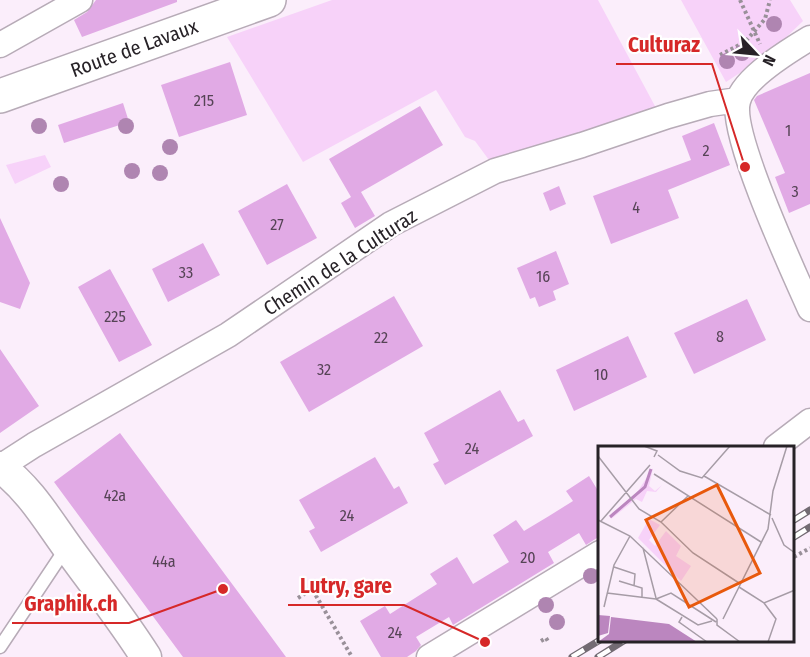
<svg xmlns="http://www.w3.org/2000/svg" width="810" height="657" font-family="'Fira Sans Condensed',sans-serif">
<rect width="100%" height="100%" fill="#fbeefb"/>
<!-- green -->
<path fill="#f7d2f9" d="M332,0H598L656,108L577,137L489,160L475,141L465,137L436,90L303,162L227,37Z
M681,0H790L803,21L770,53L726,82Z
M45,155L51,167L15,184L6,165Z"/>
<!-- building -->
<path fill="#e1aae5" d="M96,0H177V2L82,37L74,20L87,12Z
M230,62L247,115L179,137L161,85Z
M810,73V204L789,213L775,177L785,173L754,100L757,96Z
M123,103L129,122L64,143L58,125Z
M420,106L443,145L361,192L375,216L355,228L341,203L351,197L329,159Z
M714,123L730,165L668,190L679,218L611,244L593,196L691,160L682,136Z
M287,184L317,238L267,265L238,211Z
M559,186L566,204L550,211L543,193Z
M0,218L30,283L20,309L0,302Z
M203,243L220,275L168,302L152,269Z
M556,251L569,284L553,291L556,300L539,307L535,297L530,299L517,268Z
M110,269L152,345L119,362L78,287Z
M394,296L423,346L309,412L280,362Z
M747,299L766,340L694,374L674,333Z
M628,336L647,377L574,411L556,370Z
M0,349L39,406L0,433Z
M500,390L518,422L524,419L533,436L445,485L433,464L439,461L424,433Z
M120,433L247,604L286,657H183L54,482Z
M375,457L394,489L399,486L408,503L321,552L309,531L315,528L299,500Z
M589,476L600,494V536L586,545L579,533L548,552L554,563L453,625L449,617L416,637L421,645L416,651L407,657H381L360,621L385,606L390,614L437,584L430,574L457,557L473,584L509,562L493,535L516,520L524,531L549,516L573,501L566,491Z"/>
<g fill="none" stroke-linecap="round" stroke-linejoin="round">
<defs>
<path id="service" d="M0,647L66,548"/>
<path id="minor" d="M810,38C790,50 744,78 738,101C729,133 794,273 810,309
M0,45L80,0
M776,447L810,421
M0,467L34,445L228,335L391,224L495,171L582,145L668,116L710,104L738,100
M429,657L600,553"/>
<path id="tertiary" d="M0,467C29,488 47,519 68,548C94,584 122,619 146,657"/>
<path id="primary" d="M0,96L269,0"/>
</defs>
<!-- service casing -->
<use href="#service" stroke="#b7abb7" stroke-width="15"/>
<!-- minor casing -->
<use href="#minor" stroke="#b7abb7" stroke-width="27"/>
<!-- tertiary casing -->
<use href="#tertiary" stroke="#b7abb7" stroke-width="33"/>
<!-- primary casing -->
<use href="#primary" stroke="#b7abb7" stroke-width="36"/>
<!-- path -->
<path stroke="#999099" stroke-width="4" stroke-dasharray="3 3" stroke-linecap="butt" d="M740,0L760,44
M720,55L745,42L765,19L770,0
M794,557L810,548
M298,598L312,589L352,657
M541,641L546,638L549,643"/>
<!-- service -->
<use href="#service" stroke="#fff" stroke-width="12"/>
<!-- minor -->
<use href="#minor" stroke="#fff" stroke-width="24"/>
<!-- tertiary -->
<use href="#tertiary" stroke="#fff" stroke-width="30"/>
<!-- primary -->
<use href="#primary" stroke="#fff" stroke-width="33"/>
<defs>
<path id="rail" d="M794,520L810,510
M794,537L810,527
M572,657L600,640
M598,657L625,640"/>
</defs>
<!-- rail casing -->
<use href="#rail" stroke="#736b73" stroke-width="7"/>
<!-- rail -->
<use href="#rail" stroke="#fff" stroke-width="4.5" stroke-dasharray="14" stroke-linecap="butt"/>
</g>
<!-- trees -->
<g fill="#af85b1">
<circle cx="774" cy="24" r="8"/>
<circle cx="742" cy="53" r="8"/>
<circle cx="727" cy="61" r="8"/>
<circle cx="39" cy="126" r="8"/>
<circle cx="126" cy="126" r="8"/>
<circle cx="170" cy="147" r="8"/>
<circle cx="132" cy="171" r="8"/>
<circle cx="160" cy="173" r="8"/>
<circle cx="61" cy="184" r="8"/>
<circle cx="591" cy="576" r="8"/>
<circle cx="546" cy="605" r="8"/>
<circle cx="557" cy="622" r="8"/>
</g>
<g text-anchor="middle" stroke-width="4.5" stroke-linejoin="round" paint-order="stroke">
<!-- number labels -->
<g font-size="16" fill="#564456">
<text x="204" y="106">215</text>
<text x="788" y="136">1</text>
<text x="706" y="156">2</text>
<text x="795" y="197">3</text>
<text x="636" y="213">4</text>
<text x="277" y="230">27</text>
<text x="186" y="278">33</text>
<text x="543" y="282">16</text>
<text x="115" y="322">225</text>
<text x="720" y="342">8</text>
<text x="381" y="343">22</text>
<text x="324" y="375">32</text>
<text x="601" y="380">10</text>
<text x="472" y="454">24</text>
<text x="115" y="501">42a</text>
<text x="347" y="521">24</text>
<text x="528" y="563">20</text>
<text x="164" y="567">44a</text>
<text x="395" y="638">24</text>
</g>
<!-- street labels -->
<g font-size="20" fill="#272227" stroke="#fff">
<text transform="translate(134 48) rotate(-20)" y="7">Route de Lavaux</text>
<text transform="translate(340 262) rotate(-33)" y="7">Chemin de la Culturaz</text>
</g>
</g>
<!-- overview -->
<g transform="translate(598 446)">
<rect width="196" height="196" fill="#fbeefb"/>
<path d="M55,22L51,40L57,45L64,39L58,46L49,45L44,56L38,53L13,73L14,67L38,48ZM51,73L62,79L51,94L57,100L68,85L83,100L78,110L93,120L83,135L40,92Z" fill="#f7d2f9"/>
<path d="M0,169L12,170L10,187L0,190ZM13,171L71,178L99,196H0L11,188Z" fill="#bb86bf"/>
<path fill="none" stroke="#bb86bf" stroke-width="3" d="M12,71L47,41L53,23"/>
<path fill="none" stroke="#a69ca6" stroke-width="1.5" d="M46,0L59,5L56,11M60,9L82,25L104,32L132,0M0,10L41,63L63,76L95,107L141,137M56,28L163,96M106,30L173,69M174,72L186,99L197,107M0,74L32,90L119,173M3,75L52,19M63,76L90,50M0,85V105M45,102L58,152M16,121L37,128L36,140M21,135L44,142V152M141,141L166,157L197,144M9,147L58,153M58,153L73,147L118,176M58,153L100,179L114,175M166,157L178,173L170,196M6,161L16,119L32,90M84,171L81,176L109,196M119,173V179L142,196M125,173L170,83L175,45L189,0"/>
<path fill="#e8590c" fill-opacity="0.15" stroke="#e8590c" stroke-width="3" d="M119,39L162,127L91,161L48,74Z"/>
<rect width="196" height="196" fill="none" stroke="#272227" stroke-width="3"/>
</g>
<!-- callouts -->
<path fill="none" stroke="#d62828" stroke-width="2" d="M745 167L712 64H616M485 642L404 605H288M223 589L129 623H12"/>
<g fill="#d62828" stroke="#fff" stroke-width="2">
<circle cx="745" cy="167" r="6"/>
<circle cx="485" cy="642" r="6"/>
<circle cx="223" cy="589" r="6"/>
</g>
<g font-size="21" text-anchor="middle" font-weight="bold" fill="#d62828" stroke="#fff" stroke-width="4.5" stroke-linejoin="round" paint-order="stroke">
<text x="664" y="52">Culturaz</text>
<text x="346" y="593">Lutry, gare</text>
<text x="71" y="611">Graphik.ch</text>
</g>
<!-- north arrow -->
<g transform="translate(756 54) rotate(116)" stroke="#ffffff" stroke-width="4.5" paint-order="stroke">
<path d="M0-4.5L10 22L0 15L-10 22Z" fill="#272227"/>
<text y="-9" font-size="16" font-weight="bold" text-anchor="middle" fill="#272227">N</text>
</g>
</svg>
